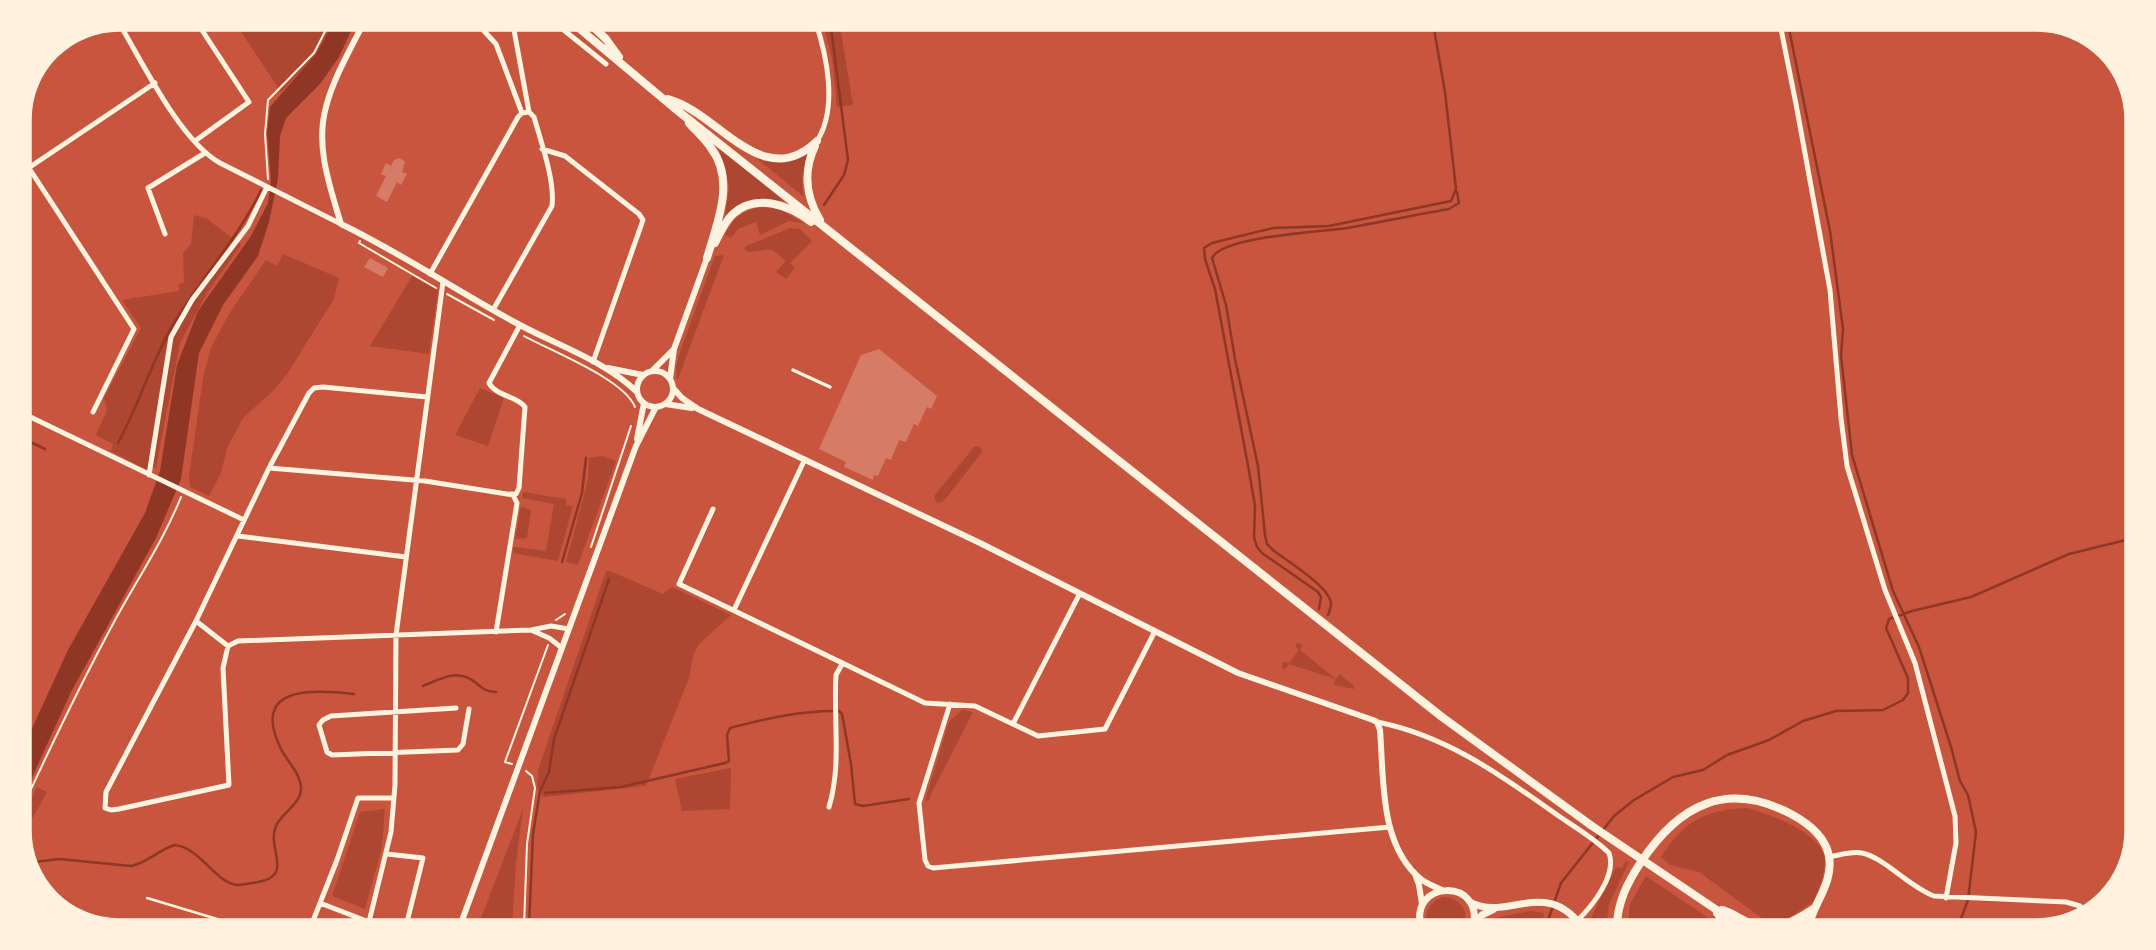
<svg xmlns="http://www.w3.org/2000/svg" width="2156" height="950" font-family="'Fira Sans Condensed',sans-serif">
<rect width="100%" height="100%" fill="#c8553d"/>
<!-- green -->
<path fill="#ae4732" d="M232,18H336L317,53L281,92Z
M822,20H839L853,105L837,107L832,58Z
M719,148L784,201V202C760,195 743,200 725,215L729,188Z
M809,152L802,177L803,196L756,158L775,161Z
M759,207L779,209L804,223L789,221L760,235L756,222L738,229L731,238L725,235C733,218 742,212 759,207Z
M194,215L206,218L241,245L207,293L180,343L156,467L147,470L111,451L113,444L96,435L107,410L104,398L141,328L122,300L179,291V284L184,283L183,253L191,244Z
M790,228L800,229L812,241L790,263L795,268L786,279L776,272L786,261L771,249L748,252L744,249L746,246Z
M283,254L339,278L334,299L287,374L273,391L243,418L227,448L221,473L209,496L190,487L189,476L203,378L211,348L229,314L266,260L277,266Z
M724,255L678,379L677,380L676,367L680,352L715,256Z
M412,276L438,290L429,354L370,346Z
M480,388L504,398L488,446L455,435Z
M980,446L982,452L943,502L937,503L934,496L974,447Z
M603,456L616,461L578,565L566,562L588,480L589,458Z
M523,492L566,499V505L573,506L558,561L513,553L514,547L546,551L554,504L522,498Z
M521,506L531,511L527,538L515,539Z
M606,571H610L663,594L672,587L731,615L698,645L693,656L689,678L646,786L543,797L537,788L538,770Z
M1297,643L1303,645L1300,650L1336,679L1340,674L1354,686V689L1334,685L1335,679L1289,664L1285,669L1282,668V662L1289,663L1299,650L1295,646Z
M962,710L973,712L930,796V800L925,801L949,722Z
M731,768L730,809L682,811L675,779Z
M37,787L47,792L19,843L18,827Z
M1748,808C1771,815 1827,834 1825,863C1824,876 1819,889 1814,901L1784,921L1763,919L1699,872L1670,865L1661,857C1685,820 1705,810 1748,808Z
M385,809L382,847L365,909L332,896L360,812Z
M523,809L516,863L512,926H478Z
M1626,861L1629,862L1609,904L1606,931H1593L1588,924L1616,867L1622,868Z
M1646,876L1728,931H1627L1630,904Z
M1444,897C1463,899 1471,914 1462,930H1430C1422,915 1428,902 1444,897Z
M1530,911L1544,913L1543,922L1536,929L1481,930L1486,920Z"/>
<!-- water -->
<path fill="#8f3625" d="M336,18H357L339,57L320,84L286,118L280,136L278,179L269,222L258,256L223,305L199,353L181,479L156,538L71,692L18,808V759L68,650L145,513L160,471L177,365L198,311L251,236L268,203L271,180L267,133L270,107L317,53Z"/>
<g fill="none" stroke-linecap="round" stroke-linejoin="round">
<!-- stream -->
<path stroke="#8f3625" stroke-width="2.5" d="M1788,24L1830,231L1843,329L1841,356L1852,455L1893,591L1919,647L1951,747L1960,781L1968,795L1976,832L1968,900L1956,932
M824,205L844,175L848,160L830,20
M18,436L45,449
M118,443C139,405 151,362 173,325C200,279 238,239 261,190
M562,562L582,493L586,458
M1319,609L1321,597L1318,592L1262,553L1257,547L1254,537L1255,506L1249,471L1215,289L1205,259L1204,248L1212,243L1273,228L1329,226L1451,201L1456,189L1445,92L1433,23
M1328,615C1329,612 1331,608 1331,604C1331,588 1288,561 1274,551L1267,544L1265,535L1258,466L1235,359L1226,305L1212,258C1223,236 1322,232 1347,228C1381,222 1415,215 1449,209L1459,203L1457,192
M423,686C442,678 458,668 476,683C483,689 487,692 496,692
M545,793L621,787L725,763L729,761L727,735L730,728C766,719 801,710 839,711L842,714L851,764L855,804L863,806L909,799
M26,863L59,859L131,866C148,863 159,849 175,845C201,848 214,882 237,885C243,885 251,883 258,882C295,876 266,848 276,826C282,812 302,804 301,787C300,773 287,761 281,749C250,686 311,689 354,694
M529,926L533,834L540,791L549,772L554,739L609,579
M1543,931L1546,926L1561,883L1614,816L1634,800L1673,777L1703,770L1727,755L1769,740L1803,721L1836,711L1883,710L1903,700L1908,693V678L1886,628L1889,619L1912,611L1971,597L2069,554L2134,538"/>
</g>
<!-- building -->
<path fill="#d67c66" d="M400,158L405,162L402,172L407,174L401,185L397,182L387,202L376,196L386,176L381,174L386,163L391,166L394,160Z
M370,258L388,268L383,277L364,267Z
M879,349L937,396L931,409L927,407L918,426L914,424L906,442L899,440L891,460L886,458L878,476L874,475L873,480L844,467L846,462L819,449L861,355Z"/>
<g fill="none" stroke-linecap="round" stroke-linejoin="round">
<!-- path -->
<path stroke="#fff3e0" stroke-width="2" d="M268,179L265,134L268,100L314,53L332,18
M360,241L359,243L436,288
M447,294L494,320
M524,336C551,351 624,379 635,407
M591,547L631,426
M556,620L565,614
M512,764L505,762L548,645
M18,817C48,752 79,687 113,624C136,581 163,542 181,497
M524,926L527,844L535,788L532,776L526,771"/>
<!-- service -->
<path stroke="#fff3e0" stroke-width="2.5" d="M147,898L227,922L247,925"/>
<!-- pedestrian -->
<path stroke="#fff3e0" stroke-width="3.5" d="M793,370L830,387"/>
<!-- minor -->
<path stroke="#fff3e0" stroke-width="5" d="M116,18C141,59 179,140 220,163L341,224
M194,18L249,102L195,141
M473,19L496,44L522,113
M512,19L529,112
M550,19L606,64
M815,20C827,56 838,108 817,141
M1780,24L1796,104L1830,290L1841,418L1847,466L1885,590L1915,663L1955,816L1956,843L1946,898
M542,149L565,156L639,214L643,220L593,362
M29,168L134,329L93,412
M18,175L155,83
M165,234L148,188L205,153
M430,274L518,117L522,113
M18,286L23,283
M493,310L552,206C555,180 541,142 534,117L529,112L522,113
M18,411L244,520
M269,468L425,481L513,495L517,503L496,632
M149,475L171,337L192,300L248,226L267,187
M510,494H516L519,488L525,407C517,396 496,396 489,383L520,325
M713,509L679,584L925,703L975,706L1038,736L1105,729L1155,631
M238,536L406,557
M734,610L805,459
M196,621L228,646L238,641L531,630L551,626L569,629
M531,630L549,638L562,648
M228,646L223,668L229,785L119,809L111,810L105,808L106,792L196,621L269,468L309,393L314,388L323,387L427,397
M950,704L919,803L925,860L928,866L933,868L1390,827
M456,708L331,716L323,720L319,725L327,752L332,755L458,750L463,744L469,709
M1377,722C1444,735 1498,773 1553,812C1571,825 1593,837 1609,853C1617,875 1593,905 1578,920
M1013,724L1080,593
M829,807C842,764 833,719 836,675L842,664
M387,854L423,858L406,926
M1829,857C1840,855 1851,851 1862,853C1885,858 1909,887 1934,896L2066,902L2080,906L2088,917
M320,903L369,922
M226,925L227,922
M311,926L337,860L358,798H394
M368,926L391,832L395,785L396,635L443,282"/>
<!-- tertiary -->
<path stroke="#fff3e0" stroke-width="6" d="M366,18C352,47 334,76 326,107C315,146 330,187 341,224C403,254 460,293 520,325C559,346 605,361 637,392
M42,58L75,35
M608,368L643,375
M652,371L673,350
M637 389a18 18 0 1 1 36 0a18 18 0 1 1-36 0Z
M670,379L674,349L707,258
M673,388L682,398L698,409L980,543L1238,673L1373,720L1377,722L1380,730C1384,779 1379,846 1422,880C1428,884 1435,887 1442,890
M665,404L692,408
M637,439L644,403
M1415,874L1419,885L1422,904
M460,926L636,446L656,407"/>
<!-- secondary -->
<path stroke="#fff3e0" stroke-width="7" d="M1470,902C1507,923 1547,874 1585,931
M1475,922L1482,915L1494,909
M1422,930C1405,878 1489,877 1472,930"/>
<!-- primary -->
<path stroke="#fff3e0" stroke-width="8" d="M568,19L673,107L1442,717L1592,826L1748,931
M585,19L606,39L619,57
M668,99C718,112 763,194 817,141
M689,123C696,131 705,139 711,148C736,181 717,223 707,258
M815,146C803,171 806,197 820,220
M715,243C720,233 725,221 733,214C756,193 790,205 811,222
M1722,910C1734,913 1742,921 1754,925C1776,932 1795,921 1813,909
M1717,913L1726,924L1736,931
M1617,931C1616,905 1627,883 1641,862C1679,805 1726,780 1791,814C1808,823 1825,836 1829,856C1834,885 1811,905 1807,932"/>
</g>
<!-- crop -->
<path d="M0 0H2156V950H0ZM119 30H2037A89 89 0 0 1 2126 119V831A89 89 0 0 1 2037 920H119A89 89 0 0 1 30 831V119A89 89 0 0 1 119 30Z" fill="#fff3e0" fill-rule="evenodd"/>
<path fill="none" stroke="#fff3e0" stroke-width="3.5" d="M119 30H2037A89 89 0 0 1 2126 119V831A89 89 0 0 1 2037 920H119A89 89 0 0 1 30 831V119A89 89 0 0 1 119 30Z"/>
</svg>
